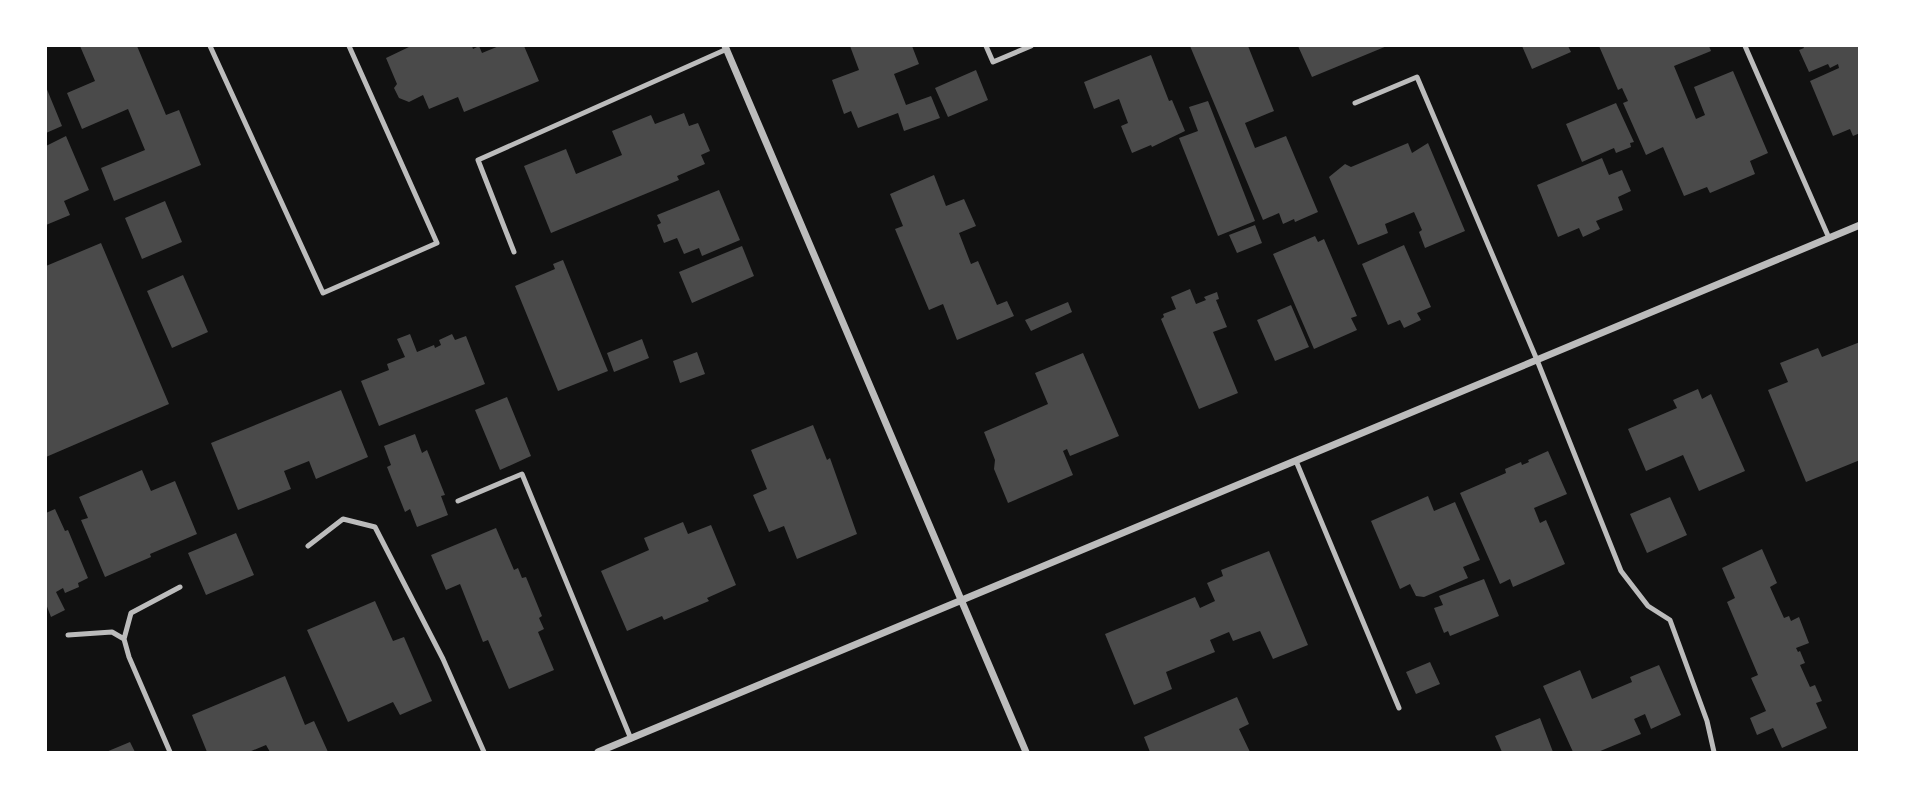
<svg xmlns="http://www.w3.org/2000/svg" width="1905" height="798" font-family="'Open Sans',sans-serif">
<rect width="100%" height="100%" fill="#111"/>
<!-- building -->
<path fill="#4a4a4a" d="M80,46H137L166,115L179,110L201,165L114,201L101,168L145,150L128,109L82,129L67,93L95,81Z
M411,46H472L473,49L479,46L482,53L499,46H524L539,81L464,112L458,97L429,109L423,95L409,102L399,98L394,88L397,84L386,58Z
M850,46H912L919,64L894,74L906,105L931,96L940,118L904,131L898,113L858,128L851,111L844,114L832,80L859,70Z
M1190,46H1248L1274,111L1245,123L1255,148L1286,136L1318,212L1295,222L1294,219L1283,224L1279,213L1263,220Z
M1298,46H1387L1312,77Z
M1522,46H1568L1571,52L1532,69Z
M1599,46H1709L1711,51L1674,66L1696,119L1705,115L1694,87L1733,71L1768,153L1750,161L1755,174L1710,193L1707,187L1684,196L1663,147L1646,155L1623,103L1628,101L1622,88L1618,90Z
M1803,46H1860V133L1853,136L1850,129L1833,136L1810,81L1839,68L1838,64L1830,68L1828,64L1809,72L1799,50L1804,48Z
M1151,55L1169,101L1172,100L1185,131L1152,147L1151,145L1132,153L1121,126L1128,123L1119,99L1094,109L1084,82Z
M976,70L988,100L948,117L935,88Z
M46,87L62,126L46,133Z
M1208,101L1255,221L1218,236L1179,138L1198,131L1189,107Z
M1616,103L1634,142L1630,143L1631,147L1616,153L1614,148L1582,162L1566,124Z
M684,113L689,126L698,123L710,151L701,155L705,164L677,176L679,180L551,233L524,166L566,149L576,174L622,155L612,131L651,115L655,124Z
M66,136L89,190L64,201L70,215L46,225V146Z
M1408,143L1412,153L1428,143L1465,231L1425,248L1419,232L1422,230L1414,212L1385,224L1388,233L1358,245L1329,177L1345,164L1351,167Z
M1602,158L1609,175L1622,170L1631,191L1618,197L1623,210L1596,221L1600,229L1583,237L1579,228L1558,237L1537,185Z
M934,175L946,206L964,199L976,226L959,233L971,264L978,261L997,305L1007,301L1014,316L957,340L943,304L929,310L895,229L903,226L890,194Z
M719,190L740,240L702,256L699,248L684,254L677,238L664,243L657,225L661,223L657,215Z
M165,201L182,242L142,259L125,218Z
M1255,225L1262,243L1237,253L1229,235Z
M1315,236L1318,242L1324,239L1357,316L1351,318L1357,330L1314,349L1273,254Z
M101,243L169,404L46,457V266Z
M1404,245L1431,307L1417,313L1421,320L1404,328L1400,320L1388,325L1362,264Z
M742,246L754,276L692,303L679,272Z
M563,260L608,371L558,391L515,286L555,269L553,264Z
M183,275L208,332L172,348L147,291Z
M1190,289L1196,304L1206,300L1204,297L1217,292L1219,299L1216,300L1227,327L1213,332L1238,393L1199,409L1161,319L1164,317L1163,314L1176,309L1171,297Z
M1068,302L1072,312L1031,331L1025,320Z
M1291,305L1309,347L1275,361L1257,320Z
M410,334L417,352L434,345L435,348L441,345L439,340L452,334L455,340L466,336L485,384L379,426L361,381L389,370L387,364L405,357L397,339Z
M642,339L649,358L614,372L607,353Z
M1860,342V460L1806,482L1768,390L1788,382L1780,363L1818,348L1822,357Z
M697,352L705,374L680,383L673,361Z
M1083,353L1119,436L1070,456L1067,449L1063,451L1073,475L1008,503L994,469L995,460L984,432L1048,404L1035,373Z
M1698,389L1702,399L1711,394L1745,471L1699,491L1683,455L1646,471L1628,429L1677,408L1673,400Z
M341,390L368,457L316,479L309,461L284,471L291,489L238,510L211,443Z
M507,397L531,456L500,470L475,410Z
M813,425L827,460L830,458L857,534L797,559L784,526L769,532L753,495L767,489L751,450Z
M415,434L422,453L427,450L445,495L441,496L448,515L417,527L410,509L405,512L387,467L391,465L384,446Z
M1548,451L1567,494L1534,508L1540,523L1546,520L1565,564L1513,587L1510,579L1500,584L1460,493L1506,473L1505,469L1521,462L1522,465L1529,462L1528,460Z
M142,470L151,491L175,481L197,534L150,554L151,557L105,577L81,520L88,518L79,497Z
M1428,496L1434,511L1455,502L1480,560L1463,567L1468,578L1424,597L1416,596L1410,584L1400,589L1371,521Z
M1670,497L1687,535L1647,553L1630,514Z
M55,509L65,531L68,530L88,578L78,583L79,587L65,593L63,588L56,592L65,610L51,617L46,604V513Z
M683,522L688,534L711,525L736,585L707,598L709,601L664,620L662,616L627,631L601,571L649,550L644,538Z
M496,528L514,570L518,568L522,578L526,577L542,616L539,618L544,629L538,632L554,670L509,689L488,640L483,642L460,584L446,590L431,555Z
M236,533L254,575L206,595L188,553Z
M1762,549L1777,583L1770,587L1784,618L1789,616L1791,621L1799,617L1809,643L1796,648L1798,652L1800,651L1805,663L1800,665L1810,687L1815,685L1822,701L1816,703L1827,728L1782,748L1773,728L1757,735L1750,718L1766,711L1751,678L1758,675L1727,602L1735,598L1722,568Z
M1269,551L1308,645L1273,659L1260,631L1233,641L1229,632L1210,640L1215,652L1166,672L1172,689L1134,705L1105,634L1195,597L1200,608L1215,601L1207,583L1223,576L1221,570Z
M1484,579L1499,616L1450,636L1448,631L1444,633L1434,608L1443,605L1439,596Z
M375,601L393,641L404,637L432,701L400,715L393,702L348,722L307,630Z
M1430,662L1440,684L1416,694L1406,672Z
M1659,665L1681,715L1651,729L1645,714L1634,719L1641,734L1598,752H1573L1543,686L1580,670L1592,699L1632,682L1630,677Z
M285,676L305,725L314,721L328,752H270L266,745L249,752H207L192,715Z
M1237,697L1249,724L1239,729L1250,752H1150L1144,737Z
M1540,718L1553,752H1502L1495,736Z
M130,742L135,752H106Z"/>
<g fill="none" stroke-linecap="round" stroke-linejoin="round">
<!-- service -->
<path stroke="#bcbcbc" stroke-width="5" d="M210,46L323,293L437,243L349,46
M986,46L993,62L1031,46
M1745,46L1829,238
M1355,103L1417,77L1537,360L1621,571L1648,606L1670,620L1707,721L1714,752
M514,252L478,160L727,49
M1296,461L1399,708
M458,501L522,474L631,739
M308,546L343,519L375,527L443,659L484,752
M68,635L112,632L124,639
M170,752L129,657L124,639L131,613L180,587"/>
<!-- minor -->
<path stroke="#bcbcbc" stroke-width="7" d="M725,46L1026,752
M598,752L1860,225"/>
</g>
<!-- border -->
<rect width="1905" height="798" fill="none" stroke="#ffffff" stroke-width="94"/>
</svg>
